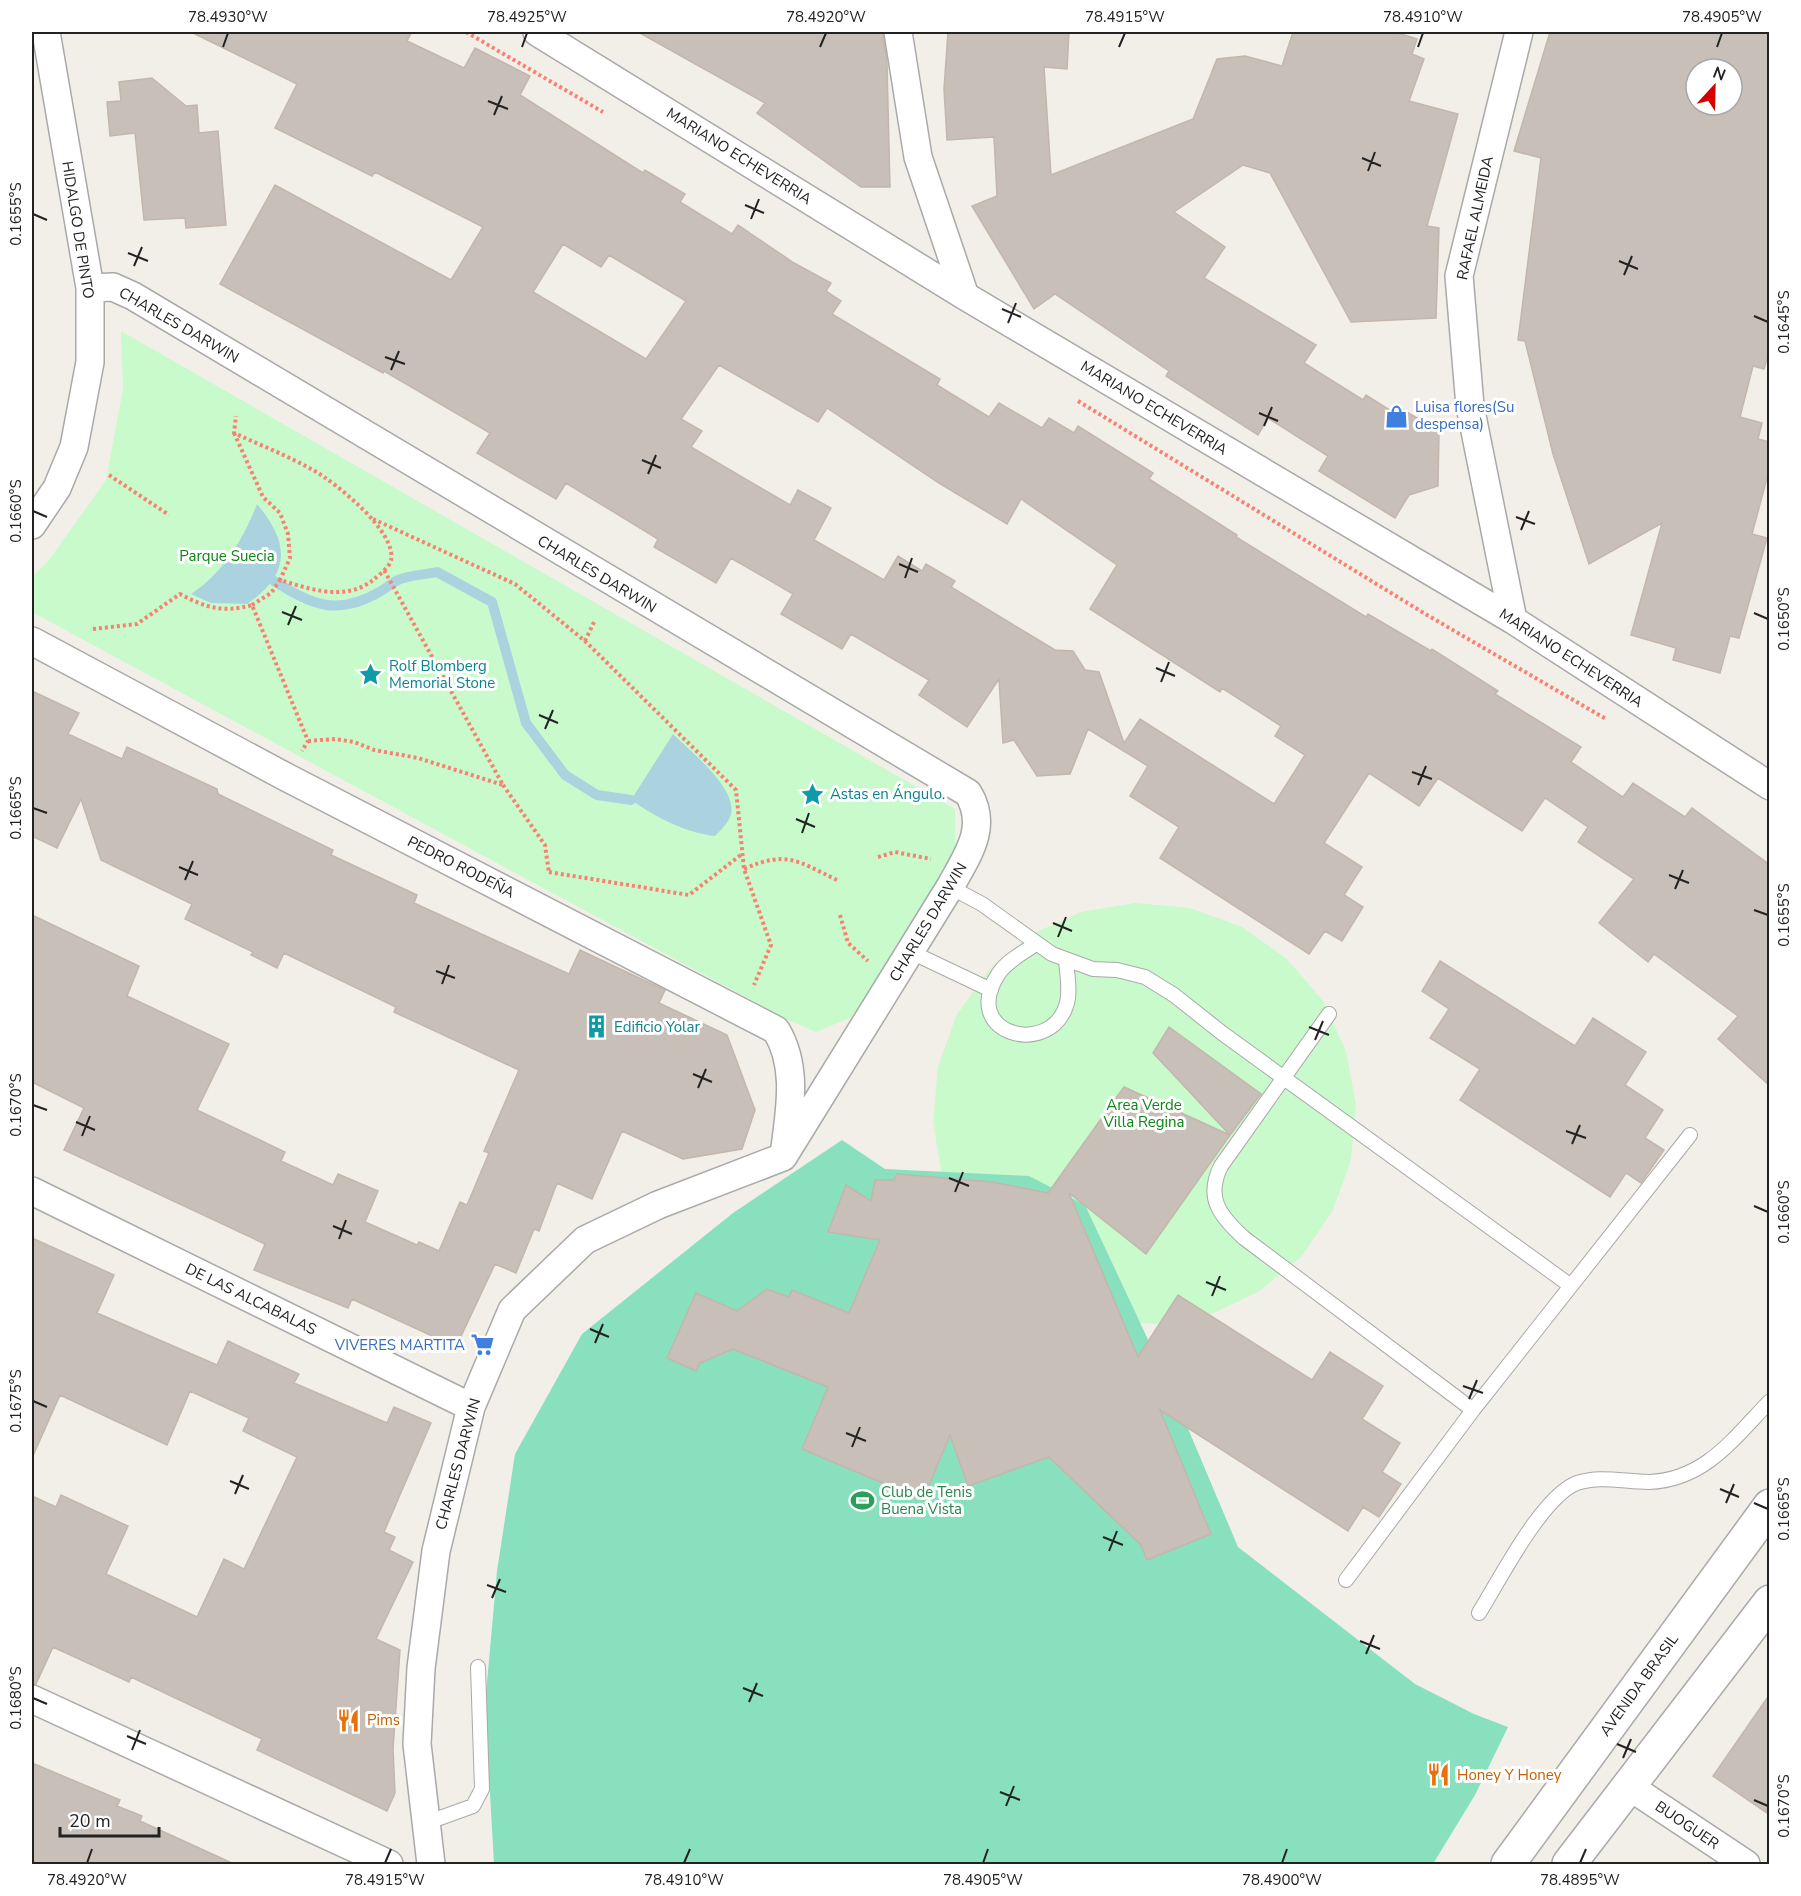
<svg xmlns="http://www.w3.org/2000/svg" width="1801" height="1896" font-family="'Nunito Sans',sans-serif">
<rect width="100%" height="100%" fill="#f2efe9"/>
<!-- park -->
<path fill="#c8facc" d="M121,331L955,809V856L859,1014L816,1032L786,1019L32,612V577L49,560L106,480L123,389Z
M1135,903L1190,908L1242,927L1287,959L1323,1001L1346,1051L1356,1105L1351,1160L1332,1212L1301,1257L1258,1292L1209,1315L1154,1324L1099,1319L942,1176L933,1122L938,1067L956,1016L988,971L1030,935L1081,912Z"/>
<!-- pitch -->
<path fill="#88e0be" d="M842,1140L885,1169L1029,1176L1085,1205L1173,1393L1238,1547L1415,1684L1474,1714L1508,1727L1475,1795L1433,1864H494L485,1705L497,1571L515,1454L582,1334L733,1213Z"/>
<!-- water -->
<path fill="#aad3df" d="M257,504C290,543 291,574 247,604L211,603L191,594C223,573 243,540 257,504Z
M673,734C690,751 741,791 730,817C727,824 721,830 715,836C683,832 658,818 631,800Z"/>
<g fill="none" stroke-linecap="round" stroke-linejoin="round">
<!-- stream -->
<path stroke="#aad3df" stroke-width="10" d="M274,581C312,605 337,617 381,591C386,588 391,584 396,581C407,575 424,575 437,572L492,602L526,723L565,775L597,795L631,800"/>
</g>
<!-- building -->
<path fill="#c7bfb8" stroke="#c4b6ab" stroke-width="1.5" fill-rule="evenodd" d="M191,32H412L407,41L464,68L475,48L530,76L520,95L643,173L645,170L685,194L680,202L732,234L738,225L794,263L831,283L826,291L841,301L832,314L940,379L937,385L989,417L999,403L1042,428L1049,418L1074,433L1078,426L1153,473L1149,479L1237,535L1236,537L1366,617L1368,614L1431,651L1432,649L1498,691L1495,694L1581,747L1571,762L1623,797L1633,783L1685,817L1692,808L1770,865V1086L1718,1039L1738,1016L1654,954L1648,962L1599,923L1634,879L1578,842L1588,827L1545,798L1522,831L1438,778L1419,806L1369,773L1324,843L1362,867L1344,895L1363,907L1342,941L1325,931L1309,954L1160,858L1179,827L1130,796L1148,766L1088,729L1070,774L1037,776L1014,740L1003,743L999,679L967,727L919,695L929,680L851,634L842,649L781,614L793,594L731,558L716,583L654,547L658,539L566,483L556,499L477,453L490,433L384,371L383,373L220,284L275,185L451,280L483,227L375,172L372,176L275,128L297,84ZM563,244L601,267L609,255L686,301L646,359L533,292ZM719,365L818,422L827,408L939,483L1007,524L1021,499L1117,565L1090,609L1220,692L1222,688L1281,726L1275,736L1305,755L1274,804L1140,719L1124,743L1099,672L1085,670L1073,651L1055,650L951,587L955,581L926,564L922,571L898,556L884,580L814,540L831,508L798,490L790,505L691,447L702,431L681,419Z
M638,32H883L887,64L890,187H861L757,113L765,103Z
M948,32H1069L1067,69L1044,67L1051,175L1193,119L1217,59L1245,56L1282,66L1293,32H1395L1417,39L1412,54L1424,59L1409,101L1458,114L1427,226L1439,228L1436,318L1351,322L1270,173L1243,165L1174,212L1225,247L1204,278L1316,345L1304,363L1363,400L1366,395L1396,414L1400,408L1439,431L1438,486L1409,495L1395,518L1319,471L1328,456L1268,418L1258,435L1166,376L1169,371L1055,294L1034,309L972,206L997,196L994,137L947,140L944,89Z
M1550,32H1770V349L1764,369L1753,366L1740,417L1762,423L1758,439L1770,442V467L1752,534L1767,538L1739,638L1730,636L1720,673L1673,660L1676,648L1631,635L1662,523L1589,564L1553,454L1525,341L1518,340L1541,158L1514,151ZM1696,69H1732V105H1696Z
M152,78L186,106L197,105L199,133L218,131L226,225L186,228L185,218L144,220L135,133L110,136L107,102L121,101L119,82Z
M32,691L79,713L68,734L122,759L127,747L217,789L218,794L333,850L331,855L417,895L414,903L569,974L580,950L665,990L659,1003L727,1035L755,1110L742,1149L683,1159L622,1131L592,1199L557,1183L539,1231L534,1229L516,1273L495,1264L456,1347L352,1299L348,1308L254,1270L265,1244L64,1150L84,1108L32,1082V915L139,966L127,996L229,1044L197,1110L285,1152L281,1161L333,1185L338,1174L378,1191L365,1222L417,1245L419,1242L439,1251L460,1202L467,1205L489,1153L484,1151L519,1070L394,1012L396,1007L284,953L277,968L251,955L253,952L185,919L192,904L101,860L81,799L57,848L32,836Z
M1440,961L1575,1046L1593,1018L1646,1052L1625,1085L1663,1110L1645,1138L1664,1150L1641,1183L1626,1173L1610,1197L1460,1100L1480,1069L1430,1038L1449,1009L1422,991Z
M1169,1027L1261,1094L1230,1135L1153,1053Z
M1124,1087L1230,1135L1146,1254L1069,1193L1138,1357L1178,1295L1312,1380L1330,1352L1383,1386L1362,1419L1400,1443L1382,1472L1401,1484L1379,1517L1363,1507L1348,1531L1160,1410L1211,1534L1147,1560L1141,1545L1049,1457L968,1486L950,1435L923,1500L802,1449L828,1387L733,1349L700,1363L696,1371L667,1358L696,1293L737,1311L767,1289L789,1297L792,1290L849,1313L880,1240L828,1232L846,1185L871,1201L875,1180H894L897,1174L992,1182L1048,1193Z
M32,1238L114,1275L97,1313L217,1365L228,1341L299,1374L294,1383L387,1423L394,1407L431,1423L384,1532L395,1537L389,1550L413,1562L376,1639L400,1650L393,1749L395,1793L387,1811L257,1750L262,1739L131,1677L129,1682L53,1647L36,1684L32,1683V1496L56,1507L61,1495L128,1526L106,1574L197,1617L224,1559L244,1569L297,1457L243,1431L249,1418L190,1391L167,1445L60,1395L32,1458Z
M1770,1694V1815L1713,1776Z
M32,1763L120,1800L117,1806L142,1816L140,1821L234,1864H32Z"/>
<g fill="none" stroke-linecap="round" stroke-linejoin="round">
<defs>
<path id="service" d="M950,887L982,904L1052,954L1093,969L1117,970L1145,977L1174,995L1222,1033L1571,1286
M1036,944C1024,952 1007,961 999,973C958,1034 1049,1058 1066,1006C1071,993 1067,974 1066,960
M911,952L991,990
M1329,1014L1221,1166C1205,1198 1220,1216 1244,1238L1473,1410
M1346,1580L1473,1410L1690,1135
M1479,1613C1499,1581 1542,1496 1577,1483C1600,1475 1625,1482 1649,1482C1705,1480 1734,1438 1770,1401
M426,1823L473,1806L482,1789L478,1667"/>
<path id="minor" d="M537,32L965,296L1513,620L1770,786
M898,32L918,157L965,296
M90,288L113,287L133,296L968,793C989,827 967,856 950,887L783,1157L658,1205L585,1240L512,1310L471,1407L436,1551L421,1668L417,1744L431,1864
M32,525L57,488L74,447L90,362V288L46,32
M1513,620L1470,406L1459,276L1519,32
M32,641L286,777L776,1030C798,1066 790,1108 785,1148
M32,1191L471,1407
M32,1699L389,1864
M1627,1785L1746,1864"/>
<path id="tertiary" d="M1508,1864L1770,1506
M1569,1864L1770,1602"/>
</defs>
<!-- service casing -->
<use href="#service" stroke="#a9a9a9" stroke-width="16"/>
<!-- minor casing -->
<use href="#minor" stroke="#a9a9a9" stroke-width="30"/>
<!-- tertiary casing -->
<use href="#tertiary" stroke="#a9a9a9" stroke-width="36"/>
<!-- path -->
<path stroke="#fa8072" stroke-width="4" stroke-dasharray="3 3" stroke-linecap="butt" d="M466,32L603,112
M1078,401L1427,615L1606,719
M234,433L263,497L280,513L288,534L290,558L280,580C310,589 345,602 373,580C379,575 389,568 391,560C397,532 336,483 313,470C288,456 260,445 234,433L236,416
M109,475L169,515
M373,519L515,584L585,641L736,790L744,869L771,945L754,985
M252,605L271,593L280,580
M93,629L137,624L180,594C206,608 224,613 252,605L308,741L302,751
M585,641L595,620
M308,741L335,739L354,742L374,750L418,758L503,785L384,570
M503,785L545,845L549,873
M878,857L895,852L931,859
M744,869C787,850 797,861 837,880
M549,872L689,895L742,854
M840,915L848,943L868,961"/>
<!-- service -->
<use href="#service" stroke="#fff" stroke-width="14"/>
<!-- minor -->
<use href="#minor" stroke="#fff" stroke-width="27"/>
<!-- tertiary -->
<use href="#tertiary" stroke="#fff" stroke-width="33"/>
</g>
<!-- ticks -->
<path fill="none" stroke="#222" stroke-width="2" d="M223,47L228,33M522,47L527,33M820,47L826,33M1119,47L1125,33M1418,47L1423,33M1717,47L1722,33M488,101L508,109M494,115L502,96M1362,158L1381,166M1368,171L1375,152M745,205L764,213M33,214L47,220M751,219L759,199M128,253L148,261M1619,261L1638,269M134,266L142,247M1624,275L1632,256M1002,309L1021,317M1754,316L1768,322M1008,323L1016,303M385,357L405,364M391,370L399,351M1259,413L1278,421M1264,426L1272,407M642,460L661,468M648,474L656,455M33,511L47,517M1516,517L1535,524M1521,530L1529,511M899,564L918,572M905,578L912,558M282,612L302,620M1754,613L1768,619M288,625L296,606M1156,668L1175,676M1161,682L1169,662M539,715L558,723M545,729L553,710M1412,772L1432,779M1418,785L1426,766M33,808L47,813M796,819L815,827M802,833L809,813M179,867L198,875M1669,875L1689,883M185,880L193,861M1675,889L1683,870M1754,910L1768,915M1053,923L1072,931M1058,937L1066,917M436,971L455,978M442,984L449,965M1309,1027L1329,1035M1315,1040L1323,1021M693,1074L712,1082M698,1088L706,1069M33,1105L47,1110M76,1122L95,1130M1566,1131L1586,1138M82,1136L90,1116M1572,1144L1580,1125M949,1178L969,1186M955,1192L963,1172M1754,1206L1768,1212M333,1226L352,1234M339,1239L346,1220M1206,1282L1226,1290M1212,1296L1220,1276M590,1329L609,1337M595,1343L603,1324M1463,1386L1483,1393M1469,1399L1477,1380M33,1401L47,1407M846,1433L866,1441M852,1447L860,1427M230,1481L249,1489M1720,1489L1739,1497M235,1494L243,1475M1726,1503L1734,1484M1754,1503L1768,1509M1103,1537L1123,1545M1109,1551L1117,1531M487,1585L506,1592M492,1598L500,1579M1360,1641L1380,1649M1366,1654L1374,1635M743,1688L763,1696M33,1698L47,1704M749,1702L757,1683M127,1736L146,1744M1617,1744L1636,1752M132,1750L140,1730M1623,1758L1631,1739M1000,1792L1020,1800M1754,1800L1768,1806M1006,1806L1014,1786M87,1863L92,1849M385,1863L391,1849M684,1863L690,1849M983,1863L988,1849M1282,1863L1287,1849M1580,1863L1586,1849"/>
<!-- icons -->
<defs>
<symbol id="shop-bare" viewBox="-9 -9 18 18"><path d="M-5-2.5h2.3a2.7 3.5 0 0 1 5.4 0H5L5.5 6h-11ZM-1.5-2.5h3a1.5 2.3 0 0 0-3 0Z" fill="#3f7fe0" stroke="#fff" stroke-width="2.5" paint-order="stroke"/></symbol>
<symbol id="sight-bare" viewBox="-9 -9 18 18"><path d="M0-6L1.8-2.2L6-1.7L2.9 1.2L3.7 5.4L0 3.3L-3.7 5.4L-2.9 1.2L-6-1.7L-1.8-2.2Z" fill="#0f9aa8" stroke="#fff" stroke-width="2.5" paint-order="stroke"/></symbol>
<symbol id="building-bare" viewBox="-9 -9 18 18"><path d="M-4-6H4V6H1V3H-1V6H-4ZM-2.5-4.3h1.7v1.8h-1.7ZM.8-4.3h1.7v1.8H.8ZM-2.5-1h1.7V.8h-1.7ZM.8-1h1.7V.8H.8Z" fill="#0f9aa8" stroke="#fff" stroke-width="2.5" paint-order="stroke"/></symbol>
<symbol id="supermarket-bare" viewBox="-9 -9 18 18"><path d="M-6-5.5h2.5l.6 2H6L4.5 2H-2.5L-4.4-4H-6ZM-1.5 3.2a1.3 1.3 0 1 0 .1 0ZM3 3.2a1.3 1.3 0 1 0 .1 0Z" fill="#3f7fe0" stroke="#fff" stroke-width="2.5" paint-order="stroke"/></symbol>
<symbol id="stadium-bare" viewBox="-9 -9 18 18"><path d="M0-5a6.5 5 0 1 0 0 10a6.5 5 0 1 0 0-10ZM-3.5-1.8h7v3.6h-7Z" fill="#2e9e5b" stroke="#fff" stroke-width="2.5" paint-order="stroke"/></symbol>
<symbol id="restaurant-bare" viewBox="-9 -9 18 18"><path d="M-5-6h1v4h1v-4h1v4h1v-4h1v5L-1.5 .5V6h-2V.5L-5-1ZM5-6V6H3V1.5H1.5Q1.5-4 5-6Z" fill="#e8710a" stroke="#fff" stroke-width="2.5" paint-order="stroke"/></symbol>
</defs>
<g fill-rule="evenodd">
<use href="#shop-bare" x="1380" y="400" width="33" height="33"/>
<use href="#sight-bare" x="354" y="658" width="33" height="33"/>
<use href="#sight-bare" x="796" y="778" width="33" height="33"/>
<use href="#building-bare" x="580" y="1010" width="33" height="33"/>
<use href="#supermarket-bare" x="466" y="1328" width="33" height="33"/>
<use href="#stadium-bare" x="846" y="1484" width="33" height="33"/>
<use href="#restaurant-bare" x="332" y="1704" width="33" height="33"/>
<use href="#restaurant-bare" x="1422" y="1758" width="33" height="33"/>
</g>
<g text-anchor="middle" stroke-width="6" stroke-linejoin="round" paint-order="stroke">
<!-- street labels -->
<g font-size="15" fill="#222" stroke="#fff">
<text transform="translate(739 156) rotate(32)" y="5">MARIANO ECHEVERRIA</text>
<text transform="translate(1475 218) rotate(-78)" y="5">RAFAEL ALMEIDA</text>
<text transform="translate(78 230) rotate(81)" y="5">HIDALGO DE PINTO</text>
<text transform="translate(179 325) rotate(30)" y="5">CHARLES DARWIN</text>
<text transform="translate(1154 408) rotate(31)" y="5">MARIANO ECHEVERRIA</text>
<text transform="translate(597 574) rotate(31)" y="5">CHARLES DARWIN</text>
<text transform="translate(1571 658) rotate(33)" y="5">MARIANO ECHEVERRIA</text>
<text transform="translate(461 867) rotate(27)" y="5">PEDRO RODEÑA</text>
<text transform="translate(928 922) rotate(-59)" y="5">CHARLES DARWIN</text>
<text transform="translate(251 1299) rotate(26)" y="5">DE LAS ALCABALAS</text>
<text transform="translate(458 1464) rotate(-75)" y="5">CHARLES DARWIN</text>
<text transform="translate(1639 1685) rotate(-54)" y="5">AVENIDA BRASIL</text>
<text transform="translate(1687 1825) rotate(34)" y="5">BUOGUER</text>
</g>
<!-- shop labels -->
<g font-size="15" fill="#366cbe" stroke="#fff" text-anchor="start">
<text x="1415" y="412">Luisa flores(Su<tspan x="1415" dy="17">despensa)</tspan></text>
<text x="465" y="1350" text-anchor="end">VIVERES MARTITA</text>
</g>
<!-- park labels -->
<g font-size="15" fill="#0c8416" stroke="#fff">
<text x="227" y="561">Parque Suecia</text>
<text x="1144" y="1110">Area Verde<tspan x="1144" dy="17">Villa Regina</tspan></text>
</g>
<!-- culture labels -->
<g font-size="15" fill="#0d838f" stroke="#fff" text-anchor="start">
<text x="389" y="671">Rolf Blomberg<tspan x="389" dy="17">Memorial Stone</tspan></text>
<text x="830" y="799">Astas en Ángulo.</text>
<text x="614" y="1032">Edificio Yolar</text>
</g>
<!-- leisure labels -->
<g font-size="15" fill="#27864d" stroke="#fff" text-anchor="start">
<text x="881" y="1497">Club de Tenis<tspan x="881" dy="17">Buena Vista</tspan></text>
</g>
<!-- food labels -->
<g font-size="15" fill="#c56008" stroke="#fff" text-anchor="start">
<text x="367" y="1725">Pims</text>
<text x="1457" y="1780">Honey Y Honey</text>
</g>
</g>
<!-- border -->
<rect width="1801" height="1896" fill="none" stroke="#ffffff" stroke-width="66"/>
<!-- north arrow -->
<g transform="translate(1714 87) rotate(22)"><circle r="28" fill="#ffffff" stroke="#a7a7a7" stroke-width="1.5"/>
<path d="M0-4.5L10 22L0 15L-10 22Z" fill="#d40000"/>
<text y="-9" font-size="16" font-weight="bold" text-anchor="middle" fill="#222222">N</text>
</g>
<!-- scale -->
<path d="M60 1827v9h99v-9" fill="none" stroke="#222222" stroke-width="3"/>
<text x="69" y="1827" font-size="18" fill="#222222" stroke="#ffffff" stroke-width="4.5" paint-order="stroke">20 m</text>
<rect x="33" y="33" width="1735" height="1830" fill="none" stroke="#222" stroke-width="2"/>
<g font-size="15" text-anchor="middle" fill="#222">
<text x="228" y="22">78.4930°W</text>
<text x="527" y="22">78.4925°W</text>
<text x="826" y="22">78.4920°W</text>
<text x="1125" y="22">78.4915°W</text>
<text x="1423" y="22">78.4910°W</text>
<text x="1722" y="22">78.4905°W</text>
<text transform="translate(16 214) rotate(-90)" y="5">0.1655°S</text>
<text transform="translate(1784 322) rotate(-90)" y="5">0.1645°S</text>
<text transform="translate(16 511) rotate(-90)" y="5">0.1660°S</text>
<text transform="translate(1784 619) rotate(-90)" y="5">0.1650°S</text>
<text transform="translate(16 808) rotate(-90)" y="5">0.1665°S</text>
<text transform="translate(1784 915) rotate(-90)" y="5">0.1655°S</text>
<text transform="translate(16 1105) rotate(-90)" y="5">0.1670°S</text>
<text transform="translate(1784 1212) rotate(-90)" y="5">0.1660°S</text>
<text transform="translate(16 1401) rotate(-90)" y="5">0.1675°S</text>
<text transform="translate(1784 1509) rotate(-90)" y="5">0.1665°S</text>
<text transform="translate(16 1698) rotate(-90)" y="5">0.1680°S</text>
<text transform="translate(1784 1806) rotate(-90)" y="5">0.1670°S</text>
<text x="87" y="1885">78.4920°W</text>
<text x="385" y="1885">78.4915°W</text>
<text x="684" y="1885">78.4910°W</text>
<text x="983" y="1885">78.4905°W</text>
<text x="1282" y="1885">78.4900°W</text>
<text x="1580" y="1885">78.4895°W</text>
</g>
</svg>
